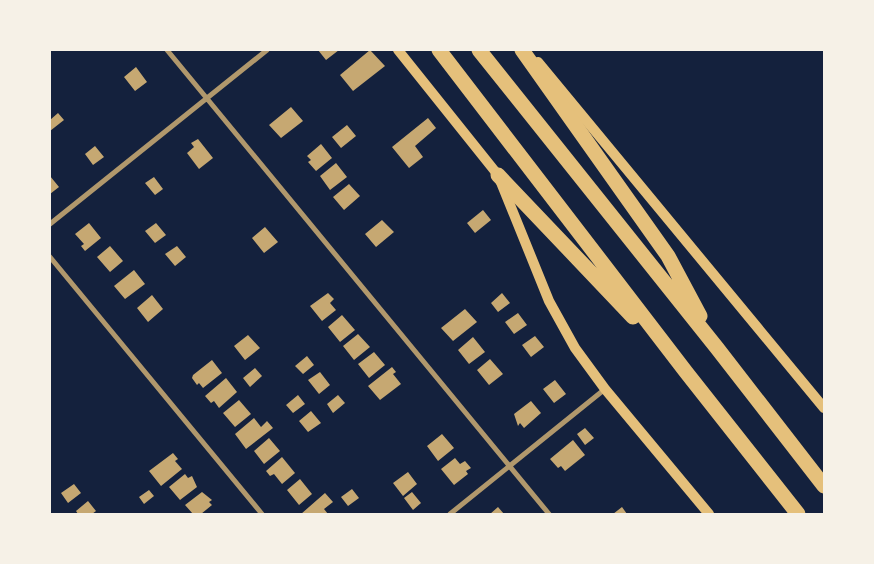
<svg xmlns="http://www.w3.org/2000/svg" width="874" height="564" font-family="'Asap Condensed',sans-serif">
<rect width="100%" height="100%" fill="#14213d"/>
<!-- building -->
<path fill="#c6a872" d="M318,50H339L326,60Z
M370,50L385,66L353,91L340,75Z
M136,67L147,82L135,91L124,77Z
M291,107L303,121L281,138L269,125Z
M58,113L64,120L50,131V120Z
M428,118L436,128L415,146L423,157L409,168L392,147Z
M347,125L356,136L341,148L332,137Z
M198,139L213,158L199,169L187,153L194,147L191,143Z
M321,144L332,158L316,171L308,162L311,160L307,156Z
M95,146L104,157L93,165L85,154Z
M336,163L347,177L330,190L320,176Z
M50,176L59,187L50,194Z
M154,177L163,189L155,195L145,183Z
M349,184L360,196L344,210L333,197Z
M483,210L491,220L475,233L467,223Z
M382,220L394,232L376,247L365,234Z
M89,223L101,238L85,251L81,246L84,244L75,234Z
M156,223L166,235L155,243L145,231Z
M265,227L278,242L264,253L252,238Z
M110,246L123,261L110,272L97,257Z
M177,246L186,257L175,266L165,254Z
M134,270L145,284L125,299L114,286Z
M328,293L334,299L330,303L336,310L322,321L310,306Z
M502,293L510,303L498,312L491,303Z
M152,295L163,309L148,322L137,308Z
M465,309L477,322L453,341L441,328Z
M518,313L527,325L514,334L505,322Z
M342,315L355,330L340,342L328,327Z
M358,334L370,347L354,360L343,346Z
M248,335L260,348L245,360L234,346Z
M535,336L544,347L531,357L522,345Z
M473,337L485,352L469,364L458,350Z
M374,352L385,365L369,378L358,364Z
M307,356L314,365L303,374L295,366Z
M490,359L503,374L489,385L477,370Z
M212,360L222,373L203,388L199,383L197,385L192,378L193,375Z
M392,367L396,372L393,374L401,384L380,400L368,386Z
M255,368L262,376L250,387L243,378Z
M320,372L330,385L319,394L308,380Z
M226,378L237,392L219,408L214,401L211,403L205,396Z
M555,380L566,394L554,403L543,389Z
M298,395L305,404L293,413L286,405Z
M338,395L345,403L333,413L327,404Z
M239,400L251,414L235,427L223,413Z
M531,401L541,413L524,428L520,423L518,426L514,414Z
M311,411L321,423L308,432L299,421Z
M254,418L261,427L267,421L273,428L246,449L235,434Z
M585,428L594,438L585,445L577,434Z
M442,434L454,448L438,461L427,446Z
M269,438L280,451L264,464L254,451Z
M573,440L585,455L565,471L561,466L558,468L550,459Z
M173,453L178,459L175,461L182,469L161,486L149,471Z
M282,457L295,473L282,484L274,474L270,476L266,471Z
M455,458L460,464L465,461L471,468L466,471L468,474L454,485L441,469Z
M408,472L417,484L403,496L393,483Z
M185,474L188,478L192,476L197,487L180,500L169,487Z
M300,479L312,494L299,505L287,490Z
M74,484L81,493L68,503L61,493Z
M352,489L359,498L348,506L341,497Z
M149,490L154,496L144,504L139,497Z
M202,492L212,500L209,502L212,505L201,514H193L185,505Z
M412,492L421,503L413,510L404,498Z
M325,493L333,502L324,509L328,514H301Z
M88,501L96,511L92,514H78L76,511Z
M498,507L504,514H490Z
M622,507L627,514H613Z"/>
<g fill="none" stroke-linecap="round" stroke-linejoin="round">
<!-- minor -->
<path stroke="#b1986c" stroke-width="5" d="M167,50L549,514
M50,224L267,50
M50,257L262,514
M450,514L605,389"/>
<!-- secondary -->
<path stroke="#e5c07b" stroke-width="10" d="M398,50L498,175L549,301L575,348L605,389L709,514
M538,62L824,408"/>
<!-- motorway -->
<path stroke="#e5c07b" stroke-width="15" d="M439,50L686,372L798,514
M479,50L717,348L824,486
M522,50L668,256L700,316
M498,175L633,317"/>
</g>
<!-- border -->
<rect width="874" height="564" fill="none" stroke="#f6f1e7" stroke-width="102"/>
</svg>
